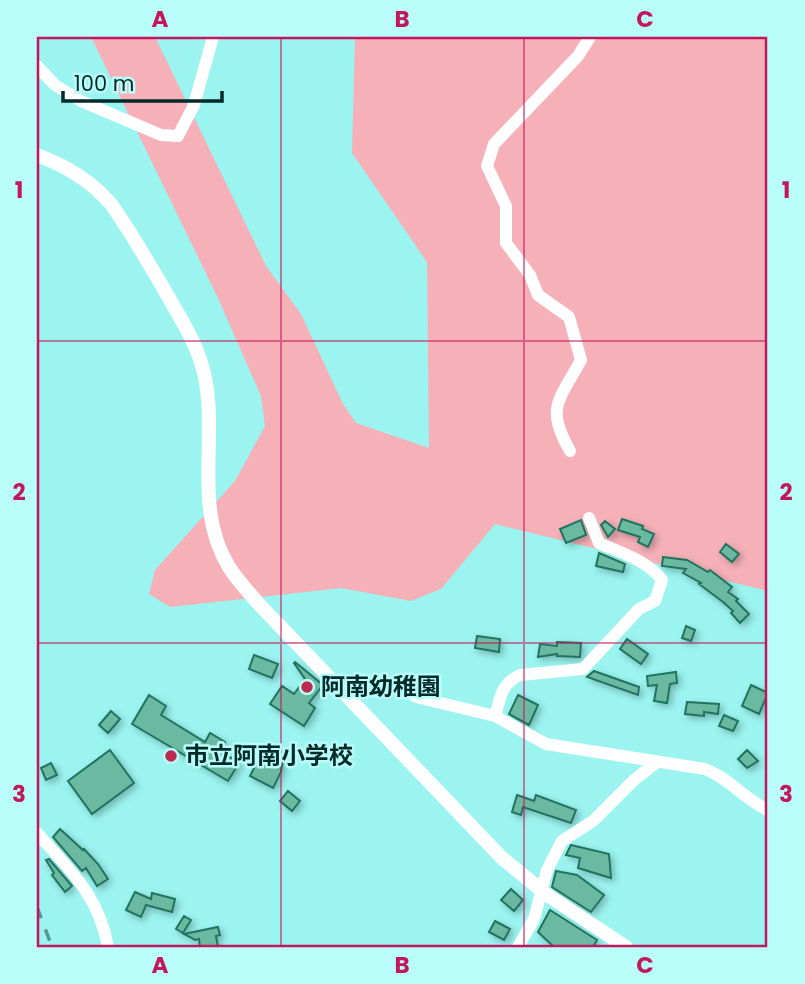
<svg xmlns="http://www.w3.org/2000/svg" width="805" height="984" font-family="Poppins,'Noto Sans JP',sans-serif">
<defs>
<filter id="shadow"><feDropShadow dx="3" dy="3" stdDeviation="3.5" flood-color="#0004"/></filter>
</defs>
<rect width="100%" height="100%" fill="#9bf4f0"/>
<!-- green -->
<path fill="#f6b0b8" d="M91,37H155L266,266L301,314L343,404L356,423L429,448L427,262L352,153L355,37H768V591L495,524L441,589L411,601L341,588L170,607L149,594L155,570L235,481L265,426L261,396L217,296Z"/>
<!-- building -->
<path fill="#6bb9a1" stroke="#20735e" stroke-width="2" filter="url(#shadow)" d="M622,519L643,526L642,529L654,534L648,547L638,542L640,537L618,530Z
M581,520L586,535L566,543L560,529Z
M605,521L615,529L608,537L601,525Z
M726,544L739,554L732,562L720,552Z
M599,553L625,564L623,572L596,566Z
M663,557L687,560L708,572L710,570L732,587L728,592L738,599L736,601L749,614L740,623L731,613L733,611L723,602L699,584L701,583L683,573L686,569L662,566Z
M686,626L695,630L691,641L682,638Z
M477,636L500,639L499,652L475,648Z
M627,639L648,654L641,664L620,649Z
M557,642L581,643L580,657L557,656V654L538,657L540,644L557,646Z
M254,655L278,664L272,678L249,669Z
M295,662L323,685L309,703L315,708L304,726L270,704L282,686L294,694L305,679L294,663Z
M594,671L639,687L638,695L587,677Z
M676,672L677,683L670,684L667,703L654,701L657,685L648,686L647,676Z
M751,685L768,693L759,714L742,706Z
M149,695L166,706L161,715L205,742L210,733L225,742L220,751L239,763L228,781L132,724Z
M518,695L538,705L529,725L509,714Z
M687,702L719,704L718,714L704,712V716L685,714Z
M111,711L120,719L108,733L99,725Z
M724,715L738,721L733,731L719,726Z
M110,750L134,783L92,814L68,781Z
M747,750L758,761L747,768L738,759Z
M270,759L283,760L281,772L273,788L250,776L257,762L269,768Z
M51,763L57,775L46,780L41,768Z
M288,791L300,801L292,811L280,801Z
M517,795L534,801L536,795L576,810L571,823L523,807L521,815L512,812Z
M60,829L83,850L84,849L98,864L108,879L97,886L86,868L82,871L53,837Z
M571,845L609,854L611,878L578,868L580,858L566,855Z
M49,859L72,886L65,892L52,875L54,873L46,860Z
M556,871L577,875L604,895L591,912L552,887Z
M511,889L523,900L514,911L501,900Z
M135,892L151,899L152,893L175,899L172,912L146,905L141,917L126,910Z
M550,910L597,940L593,947H554L538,932Z
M184,916L191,920L183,933L176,929Z
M495,921L510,929L504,940L489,932Z
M218,927L220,935L216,936L218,947H200L199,939L195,940L184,934Z"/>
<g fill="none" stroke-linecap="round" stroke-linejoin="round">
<!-- minor -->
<path stroke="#fff" stroke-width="12" d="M37,66L55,85L81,101L161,135L178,136L194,105L213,37
M570,451C545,407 559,401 581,360L569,317L538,295L530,275L506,243V206L487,166L494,144L578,56L590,37
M405,689L416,697L495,716L546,744L705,769C729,778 745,800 768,810
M495,716C501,697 500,685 520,675L583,669L639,609L655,601L662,580C647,560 621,553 599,543L589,518
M37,833C70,870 99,896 108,947
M518,947L534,919L547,870L562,841L593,821L634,780L657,762"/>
<!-- tertiary -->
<path stroke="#fff" stroke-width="14" d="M37,155C66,166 90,180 111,204C131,232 148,262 165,291C180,318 197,343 204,373C219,438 192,507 229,567C237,580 247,590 256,601L502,858L546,894L626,947"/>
<!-- rail -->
<path stroke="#559895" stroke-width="3.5" stroke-dasharray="12 12" stroke-linecap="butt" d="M37,907L52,947"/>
</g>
<!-- grid -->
<path fill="none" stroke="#c2185b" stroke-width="2" stroke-opacity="0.55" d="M281,37V947M524,37V947M37,341H768M37,643H768"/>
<!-- markers -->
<g fill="#bd2c50" stroke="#b9fefa" stroke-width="2.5">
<circle cx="307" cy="687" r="7"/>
<circle cx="171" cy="756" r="7"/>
</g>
<g text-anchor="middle" stroke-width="5" stroke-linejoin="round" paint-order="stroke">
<!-- poi labels -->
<g font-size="24" font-weight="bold" fill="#022a29" stroke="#b9fefa" text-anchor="start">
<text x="321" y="695">阿南幼稚園</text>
<text x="185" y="764">市立阿南小学校</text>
</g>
</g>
<!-- border -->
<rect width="805" height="984" fill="none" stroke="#b9fefa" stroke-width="77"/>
<!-- scale -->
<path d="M63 91v10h159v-10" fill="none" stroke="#022a29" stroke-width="3.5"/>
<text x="74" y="91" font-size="21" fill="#022a29" stroke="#b9fefa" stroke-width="5" paint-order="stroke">100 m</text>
<rect x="38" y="38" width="728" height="908" fill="none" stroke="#c2185b" stroke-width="2.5"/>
<g font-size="23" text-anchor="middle" font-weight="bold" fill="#c2185b">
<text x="160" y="27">A</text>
<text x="402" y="27">B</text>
<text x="645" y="27">C</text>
<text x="19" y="198">1</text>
<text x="786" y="198">1</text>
<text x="19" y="500">2</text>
<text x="786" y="500">2</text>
<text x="19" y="802">3</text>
<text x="786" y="802">3</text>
<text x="160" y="973">A</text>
<text x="402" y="973">B</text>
<text x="645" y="973">C</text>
</g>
</svg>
